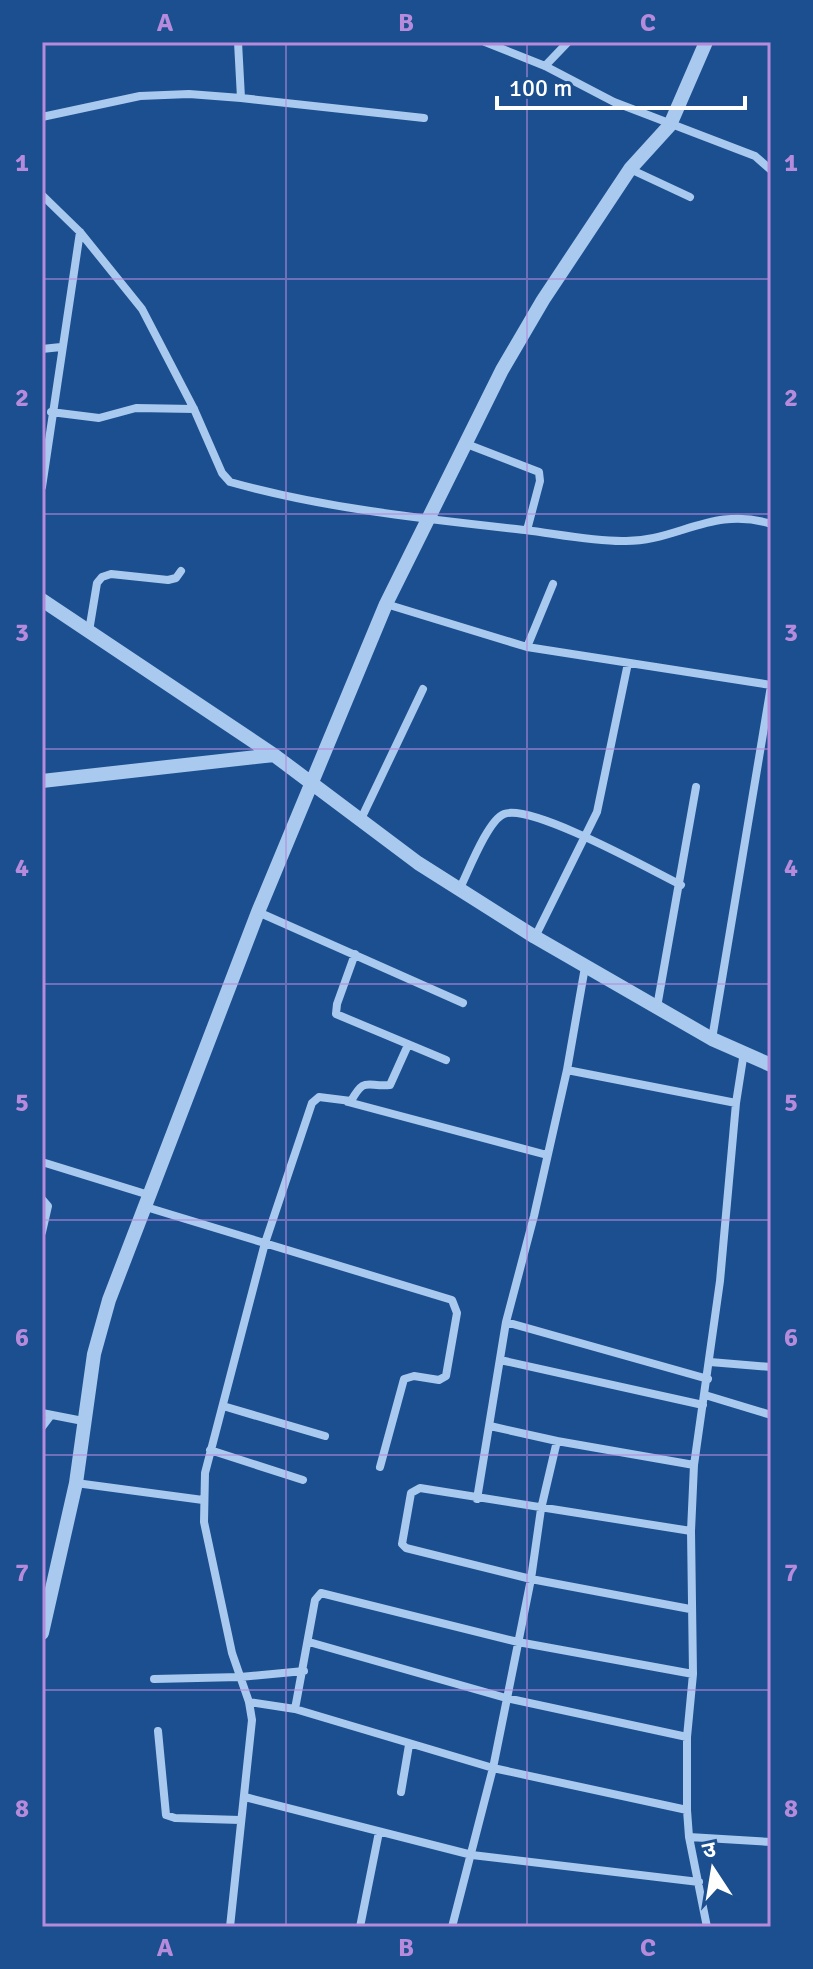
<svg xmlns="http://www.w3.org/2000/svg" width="813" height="1969" font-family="Signika,'Noto Sans Devanagari',sans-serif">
<rect width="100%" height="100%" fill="#1b4f8f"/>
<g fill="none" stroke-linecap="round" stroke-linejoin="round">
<!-- minor -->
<path stroke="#a9c9ee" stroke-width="8" d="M485,42L545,66L614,102L755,156L771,170
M545,66L568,42
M241,98L424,118
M42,117L140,96L189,94L241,98L238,42
M630,169L690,197
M42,195L80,232L142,309L194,409L222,473L230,482C327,509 426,519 525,530C557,534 590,541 622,541C676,543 712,505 771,524
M42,349L61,347
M51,412L99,418L136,408L194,409
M464,443L539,472L540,481L527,530
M42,487L80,232
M386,604L527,647L771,685
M89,631L97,583L102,577L111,574L168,580L176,578L181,571
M527,647L553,584
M361,819L423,689
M460,888C468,872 488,820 504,814C531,803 651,870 681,885
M258,912L463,1003
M535,937L597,812L628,663
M355,954L337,1004L336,1014L446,1060
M657,1007L696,787
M712,1039L771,686
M567,1070L736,1103
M348,1102L547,1155
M42,1162L149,1195
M42,1199L48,1206L42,1232
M146,1207L452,1300L457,1313L446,1376L439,1380L414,1376L404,1379L380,1467
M506,1322L708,1379
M500,1360L703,1405
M710,1362L771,1367
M705,1395L771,1415
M223,1406L325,1436
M42,1413L83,1421
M490,1426L557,1441L694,1465
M42,1427L51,1415
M210,1450L303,1480
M76,1483L203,1500
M477,1499L506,1322L534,1216L567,1070L585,967
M690,1609L531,1579L406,1548L402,1544L411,1493L420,1488L691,1531
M309,1642L506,1698L687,1737
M154,1679L240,1677L304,1671
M249,1702L295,1709L493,1768L687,1810
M295,1709L315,1600L321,1593L518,1642L693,1674
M158,1731L166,1815L175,1818L240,1820
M401,1792L409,1745
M245,1797L472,1855L699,1882
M689,1837L771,1842
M230,1927L252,1720L249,1702L232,1653L204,1522L205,1473L265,1243L312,1103L319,1097L351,1101C365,1076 366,1087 390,1085L408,1045
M360,1927L379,1832
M452,1927L493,1768L531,1579L541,1509L557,1441
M707,1927L689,1837L687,1810V1737L693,1674L691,1531L694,1465L720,1281L736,1103L744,1052"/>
<!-- tertiary -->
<path stroke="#a9c9ee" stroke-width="14" d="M42,600L274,755L418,863L535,937L712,1039L771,1065
M42,781L274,755
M42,1633L76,1483L94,1354L109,1300L258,912L386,604L502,370L543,300L630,169L670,125L706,42"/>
</g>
<!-- grid -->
<path fill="none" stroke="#b68bdc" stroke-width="2" stroke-opacity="0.55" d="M286,42V1927M527,42V1927M42,279H771M42,514H771M42,749H771M42,984H771M42,1220H771M42,1455H771M42,1690H771"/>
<!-- border -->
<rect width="813" height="1969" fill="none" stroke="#1b4f8f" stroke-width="88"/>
<!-- north arrow -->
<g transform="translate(713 1869) rotate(348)" stroke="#1b4f8f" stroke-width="6" paint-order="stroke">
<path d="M0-6L14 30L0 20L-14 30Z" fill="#ffffff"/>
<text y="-12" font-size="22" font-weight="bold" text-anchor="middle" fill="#ffffff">उ</text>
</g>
<!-- scale -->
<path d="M497 96v12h248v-12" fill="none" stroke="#ffffff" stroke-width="4"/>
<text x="509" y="96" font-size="24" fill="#ffffff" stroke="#1b4f8f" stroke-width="6" paint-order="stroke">100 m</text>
<rect x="44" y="44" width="725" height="1881" fill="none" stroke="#b68bdc" stroke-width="3"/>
<g font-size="26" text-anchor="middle" font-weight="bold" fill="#b68bdc">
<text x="165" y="31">A</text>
<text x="406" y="31">B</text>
<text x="648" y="31">C</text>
<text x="22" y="171">1</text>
<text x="791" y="171">1</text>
<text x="22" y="406">2</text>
<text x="791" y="406">2</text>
<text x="22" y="641">3</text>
<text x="791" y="641">3</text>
<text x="22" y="876">4</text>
<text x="791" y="876">4</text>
<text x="22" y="1111">5</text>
<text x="791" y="1111">5</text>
<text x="22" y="1346">6</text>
<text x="791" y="1346">6</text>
<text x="22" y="1581">7</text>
<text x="791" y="1581">7</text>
<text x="22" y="1817">8</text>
<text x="791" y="1817">8</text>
<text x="165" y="1956">A</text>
<text x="406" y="1956">B</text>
<text x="648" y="1956">C</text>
</g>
</svg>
